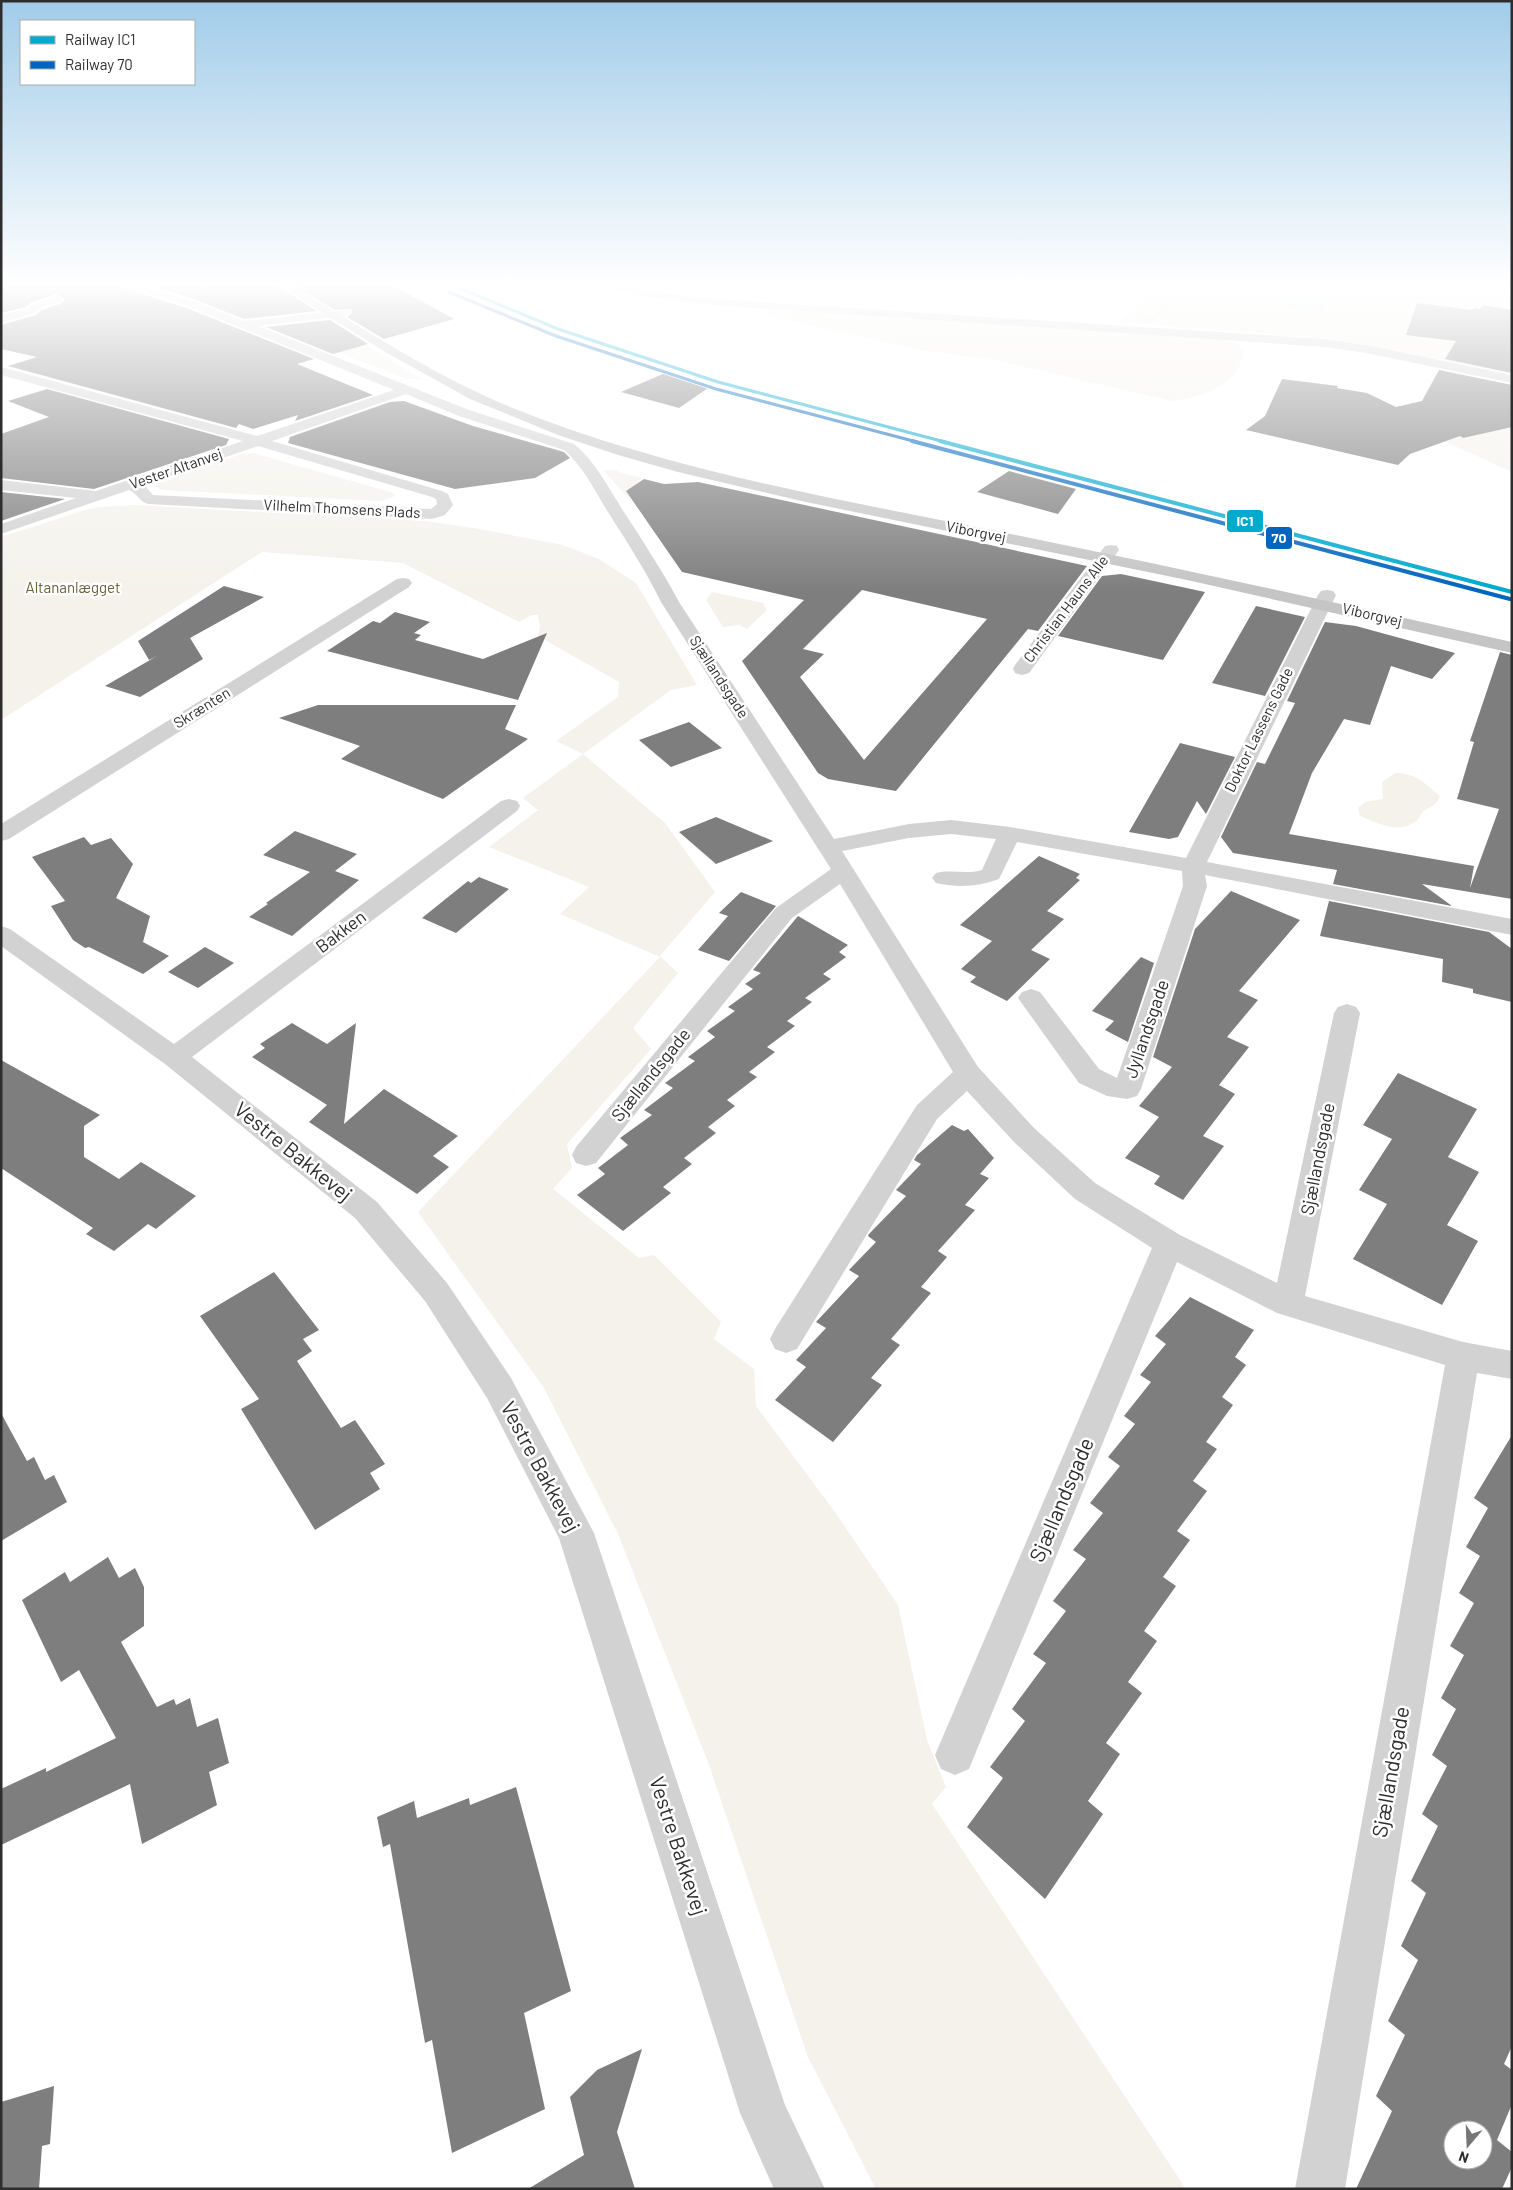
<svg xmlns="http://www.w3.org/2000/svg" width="1513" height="2190" font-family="Barlow,sans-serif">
<rect width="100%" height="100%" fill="#fff"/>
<!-- green -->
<path fill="#f4f2eb" d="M1165,285H1512V374L1342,340L1119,322Z
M768,309L1220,339L1239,345L1244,353C1236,387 1203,397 1172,401L995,360L921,350L769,316Z
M366,345L422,379H407L337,352Z
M1512,411V472L1389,416Z
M253,453L387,491L393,493L395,496L381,501L162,490L154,486L159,483L241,454Z
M603,470H620L618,472L643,478L637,482L647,485L628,498Z
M135,505L425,521L480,529L563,545L599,559L636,583L697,685L671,690L583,754L665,823L715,892L660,956L678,973L633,1028L651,1049L567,1144L572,1168L553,1189L639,1258L654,1255L721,1322L714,1339L754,1369L756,1406L835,1512L898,1605L927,1740L946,1787L932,1804L1186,2189H876L808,2057L708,1762L618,1534L544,1388L418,1212L660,957L560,914L589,887L489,847L538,810L523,798L583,754L556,741L618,697L619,682L538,636L540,627L538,615H532L519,622L403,563L262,552L1,720V537L85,510L99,507Z
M712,592L763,603L767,610L747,629L739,625L723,627L706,600Z
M1395,773C1417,773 1424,783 1440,796C1435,808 1431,805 1423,812C1420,815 1419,819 1416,821C1398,835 1378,823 1360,816L1358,808L1365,802L1383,799L1382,782Z"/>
<!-- water -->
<path fill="#d7f1ea" d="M1282,290L1325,294L1327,300L1322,303L1325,311L1321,312L1284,307L1278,291Z"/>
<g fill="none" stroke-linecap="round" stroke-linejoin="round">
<!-- stream -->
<path fill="#d7f1ea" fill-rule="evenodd" d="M700,285H705L682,295L678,294Z
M1192,285H1196L1150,323H1146V321Z"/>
</g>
<!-- building -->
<path fill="#7e7e7e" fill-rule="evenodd" d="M1,285H124L126,289L184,307L314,359L297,364L373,395L295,421L298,415L253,429L239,424L236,428L8,366L37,357L1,349V325L36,315L42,310L62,303L65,299L56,294L32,302L26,307L1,313Z
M147,285H194L201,287L211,285H276L317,311L244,319L194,299Z
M294,285H392L454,319L384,339L347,317L353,312L350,309L335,310Z
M1417,303L1472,310L1474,308L1480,309L1483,305L1512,310V373L1445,359L1456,341L1406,335Z
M330,320L368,344L333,354L266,327Z
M1439,370L1512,385V427L1463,438L1460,436L1410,454L1398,465L1246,430L1265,416L1282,379L1338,386L1337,388L1367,393L1396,407L1422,401Z
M665,373L711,386L679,408L621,392Z
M47,389L229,439L226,445L94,489L1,478V434L49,417L8,401Z
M404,401L473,426L564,452L570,458L535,478L455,489L288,443L290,437L390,402Z
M1009,471L1076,489L1058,514L977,492Z
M644,479L664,484L698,482L1087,566L1038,631L1028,629L896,791L828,779L818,773L742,661L804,600L682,572L626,491ZM862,590L987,619L864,760L800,677L824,654L803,649Z
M1,492L65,499L1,521Z
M1121,574L1205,592L1163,660L1058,636L1102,576Z
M224,586L264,597L190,638L203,659L140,697L105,686L157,656L149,660L138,641Z
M1256,606L1305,617L1265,696L1212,683Z
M395,612L430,622L414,633L421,635L415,640L483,659L547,633L518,700L327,651L373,621L380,623Z
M1325,622L1356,626L1455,653L1432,679L1391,666L1370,725L1344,719L1312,773L1289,834L1474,866L1470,888L1499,809L1457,799L1474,742L1470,741L1500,652L1512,655V899L1422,884L1452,906L1333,884L1337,870L1233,853L1221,837L1257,762L1265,764L1295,703L1287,701Z
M318,705H516L505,729L528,739L443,799L341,759L360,746L279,718Z
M689,722L722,748L671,767L639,740Z
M1180,743L1235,757L1206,814L1197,801L1178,837L1169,839L1129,832Z
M716,817L773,841L716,864L679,832Z
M295,831L357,854L335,871L359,880L292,936L249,917L268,904L266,903L310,872L263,855Z
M84,837L91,845L111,838L133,864L116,898L150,916L143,942L169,956L143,974L89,947L85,948L73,940L51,906L65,901L32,857Z
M1039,856L1080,874L1076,878L1080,880L1047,911L1064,919L1031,950L1050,959L1007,1001L970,982L976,977L961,969L992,941L960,925Z
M479,877L509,889L456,933L422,918L468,881L471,883Z
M1231,891L1300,920L1239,991L1258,1000L1227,1037L1249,1047L1219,1085L1235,1094L1203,1136L1224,1146L1183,1200L1154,1184L1160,1176L1125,1158L1159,1117L1139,1106L1172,1067L1153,1057L1195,929Z
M741,892L776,906L729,961L698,950L728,916L719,913Z
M1329,901L1489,932L1512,949V1002L1473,993V989L1442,982L1443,959L1320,936Z
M798,916L848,945L839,952L846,957L823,974L831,979L805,998L812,1002L787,1021L795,1026L767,1047L775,1052L749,1072L757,1077L727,1100L735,1106L708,1127L716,1133L684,1158L692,1164L663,1187L671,1193L623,1231L577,1195L605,1174L598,1168L628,1145L620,1138L652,1115L644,1110L673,1088L665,1083L695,1061L688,1057L715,1037L707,1031L735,1011L728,1007L753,989L745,984L761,973L753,970Z
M205,947L234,963L198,988L168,972Z
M1141,957L1154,963L1128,1042L1105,1030L1114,1021L1092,1011Z
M292,1023L327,1044L356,1023L344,1124L384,1089L458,1136L433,1156L449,1167L417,1194L309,1122L327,1105L252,1057L265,1048L260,1044Z
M1,1060L100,1115L84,1126V1157L119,1179L141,1162L196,1196L156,1229L148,1224L114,1251L86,1234L93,1228L1,1168Z
M1398,1073L1477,1109L1448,1157L1479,1172L1447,1225L1478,1241L1442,1305L1353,1259L1387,1204L1359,1190L1392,1139L1363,1125Z
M952,1125L964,1131L968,1129L994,1158L980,1174L989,1178L965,1205L975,1210L938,1251L947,1257L921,1287L931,1293L891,1339L900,1345L871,1378L882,1385L833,1442L775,1400L806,1367L796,1360L826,1328L816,1322L859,1276L849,1270L876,1242L868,1236L869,1234L906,1196L896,1190L921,1164L914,1160L917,1155Z
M274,1272L319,1330L303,1339L312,1351L297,1361L341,1428L355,1420L385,1464L370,1473L380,1489L315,1530L241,1409L259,1399L200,1316Z
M1190,1297L1254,1330L1235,1357L1246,1365L1222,1397L1233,1405L1206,1442L1217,1449L1193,1481L1207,1491L1177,1531L1190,1540L1163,1577L1176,1586L1144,1631L1157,1641L1128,1682L1142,1693L1106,1743L1120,1754L1088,1801L1103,1814L1045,1899L967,1827L1003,1778L990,1767L1025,1721L1012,1709L1046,1663L1033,1654L1066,1611L1053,1601L1086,1559L1073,1550L1103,1513L1090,1503L1120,1466L1108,1457L1135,1424L1124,1416L1151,1382L1140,1375L1166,1344L1155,1336Z
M1,1413L27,1461L34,1457L45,1480L54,1475L67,1502L1,1541Z
M1512,1435V2046L1504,2064L1512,2070V2104L1497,2140L1512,2152V2167L1502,2189H1356L1392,2111L1376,2096L1405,2035L1388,2021L1418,1960L1401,1946L1426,1893L1411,1881L1438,1826L1422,1814L1447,1766L1432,1755L1456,1709L1441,1698L1464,1655L1450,1646L1474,1603L1459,1593L1480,1556L1466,1547L1488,1508L1474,1498ZM1453,2130H1483V2160H1453Z
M108,1557L119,1578L135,1568L144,1587V1626L121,1642L157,1707L174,1699L176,1705L190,1698L197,1727L218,1718L229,1763L209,1772L217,1805L142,1844L130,1784L1,1845V1789L46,1768V1772L116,1738L79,1670L61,1682L22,1600L65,1572L70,1582Z
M516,1787L571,1991L524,2013L545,2109L452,2153L432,2040L425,2043L390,1844L383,1847L377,1817L414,1801L417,1818L469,1798L470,1805Z
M642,2049L617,2132L635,2189H528L584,2155L570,2097L597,2070Z
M54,2086L50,2144L42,2146L39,2189H1V2102Z"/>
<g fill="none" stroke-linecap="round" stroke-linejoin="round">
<!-- minor -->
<path fill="#d2d2d2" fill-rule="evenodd" d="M126,285H142L193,301L244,321L349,310L351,312L345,316L258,326L469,410L574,444C595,461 608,487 622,509C642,540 662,570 679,602L834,839L909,824L951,820L1010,827L1186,858L1318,595L1321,591L1327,590L1333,591L1336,595L1207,862L1512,919V935L1205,875L1207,886L1141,1089L1137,1096L1127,1099L1107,1096L1079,1083L1018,998L1022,992L1031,989L1040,992L1099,1069L1117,1078L1183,886L1182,871L1017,842L999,879C978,887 958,888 936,883L932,878L936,873C951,869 966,875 982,870L996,839L951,834L909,838L842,851L978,1067L1034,1128L1095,1183L1180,1235L1277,1283L1334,1013L1338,1007L1347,1004L1356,1007L1360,1013L1305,1296L1463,1342L1512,1351V1379L1477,1373L1345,2189H1295L1445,1365L1277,1313L1177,1262L969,1769L955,1775L941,1769L935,1755L1152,1248L1075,1199L1014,1142L967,1091L937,1119L797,1349L786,1353L775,1349L770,1339L775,1329L917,1105L953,1072L840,884L792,918L596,1163L586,1166L576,1163L572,1155L576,1147L776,908L831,869L661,602C646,571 627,542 608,512C595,491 583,466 564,450L459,416L406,394L272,441L442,491L448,494L453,505L445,515L432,519L148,504C140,502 137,493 129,490L1,534V524L76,498L1,490V480L96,491L243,441L1,375V367L257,436L394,390L185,305L127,287ZM258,446L432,497L436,499L437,504L431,509L153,495L144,485Z
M603,285H623L649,291L714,299L1325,339L1366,345L1512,375V383L1366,353L1325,347L714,305L649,297L605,287Z
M57,296L63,299L61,301L41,308L35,313L1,323V315L27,309L33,304Z
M1111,545L1117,546L1119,550L1029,673L1022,675L1015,673L1013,669L1015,665L1105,546Z
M403,578L409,579L412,583L409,587L9,839L1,841V824L397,579Z
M509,799L517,801L520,806L517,811L192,1057L377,1202L447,1283L511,1378L594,1533L785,2105L825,2189H774L740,2113L559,1538L487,1398L425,1301L355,1218L165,1064L1,946V926L10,929L174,1044L501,801Z"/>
<!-- major -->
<path fill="#c5c5c5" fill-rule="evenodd" d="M278,285H291C363,328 433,375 510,407C666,470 832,498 996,531C1168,566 1340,603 1512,642V653L1187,580L806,502L678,472L618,455L558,435L470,399L387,353Z"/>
<defs>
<path id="rail-1-far1" d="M452,285L558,329L718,382L945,442"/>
<path id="rail-1" d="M940,441L1512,592"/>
<path id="rail-2-far1" d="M449,292L556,336L716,389L917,442"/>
<path id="rail-2" d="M912,441L1510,599"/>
</defs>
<!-- rail-1-far1 casing -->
<use href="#rail-1-far1" stroke="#fff" stroke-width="5"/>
<!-- rail-1 casing -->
<use href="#rail-1" stroke="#fff" stroke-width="6"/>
<!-- rail-2-far1 casing -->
<use href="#rail-2-far1" stroke="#fff" stroke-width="5"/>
<!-- rail-2 casing -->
<use href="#rail-2" stroke="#fff" stroke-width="6"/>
<!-- rail-1-far1 -->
<use href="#rail-1-far1" stroke="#00a9ce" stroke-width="3"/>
<!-- rail-1 -->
<use href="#rail-1" stroke="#00a9ce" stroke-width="4"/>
<!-- rail-2-far1 -->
<use href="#rail-2-far1" stroke="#0065bd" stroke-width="3"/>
<!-- rail-2 -->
<use href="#rail-2" stroke="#0065bd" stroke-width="4"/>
</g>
<!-- sky -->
<linearGradient id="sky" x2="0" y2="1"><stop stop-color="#a1cce9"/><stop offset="0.48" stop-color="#fff"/><stop offset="1" stop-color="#fff" stop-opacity="0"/></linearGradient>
<rect width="1513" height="591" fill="url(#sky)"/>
<g text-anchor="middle" stroke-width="5" stroke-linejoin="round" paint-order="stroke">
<!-- far-street labels -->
<g font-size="15" fill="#2d2d2d" stroke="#fff">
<text transform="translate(176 469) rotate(-19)" y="5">Vester Altanvej</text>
<text transform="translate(342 509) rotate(3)" y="5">Vilhelm Thomsens Plads</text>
<text transform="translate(976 532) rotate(11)" y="5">Viborgvej</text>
<text transform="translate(1066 609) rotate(-53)" y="5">Christian Hauns Alle</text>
<text transform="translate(1372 615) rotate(13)" y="5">Viborgvej</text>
<text transform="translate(719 677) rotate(57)" y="5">Sjællandsgade</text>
<text transform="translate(202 708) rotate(-32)" y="5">Skrænten</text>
<text transform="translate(1259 730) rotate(-64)" y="5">Doktor Lassens Gade</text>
</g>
<!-- far-park labels -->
<g font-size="15" fill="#68633b" stroke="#fff">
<text x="73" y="593">Altananlægget</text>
</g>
<!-- street labels -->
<g font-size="18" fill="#2d2d2d" stroke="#fff">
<text transform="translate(341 932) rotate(-37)" y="6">Bakken</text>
<text transform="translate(1147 1029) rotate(-71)" y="6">Jyllandsgade</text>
<text transform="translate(651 1075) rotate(-51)" y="6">Sjællandsgade</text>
<text transform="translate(1318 1159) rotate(-79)" y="6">Sjællandsgade</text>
</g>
<!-- near-street labels -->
<g font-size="21" fill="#2d2d2d" stroke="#fff">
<text transform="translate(293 1152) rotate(39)" y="7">Vestre Bakkevej</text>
<text transform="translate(540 1467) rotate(62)" y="7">Vestre Bakkevej</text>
<text transform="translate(1062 1500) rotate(-67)" y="7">Sjællandsgade</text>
<text transform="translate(1391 1772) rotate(-80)" y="7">Sjællandsgade</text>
<text transform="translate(678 1846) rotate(72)" y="7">Vestre Bakkevej</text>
</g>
</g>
<g stroke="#fff" stroke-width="2">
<rect x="1226" y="509" width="38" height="24" rx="5" fill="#00a9ce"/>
<rect x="1265" y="526" width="28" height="24" rx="5" fill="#0065bd"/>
</g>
<g font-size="14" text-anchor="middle" font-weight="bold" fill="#fff">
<text x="1245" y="526">IC1</text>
<text x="1279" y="543">70</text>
</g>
<!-- border -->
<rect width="1513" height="2190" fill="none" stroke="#2d2d2d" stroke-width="5"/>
<!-- legend -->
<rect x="20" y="20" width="175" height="65" fill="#ffffff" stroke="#ababab"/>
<rect x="30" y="36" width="25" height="8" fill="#00a9ce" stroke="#ababab"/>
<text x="65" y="45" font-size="15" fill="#2d2d2d">Railway IC1</text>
<rect x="30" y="61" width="25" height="8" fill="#0065bd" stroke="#ababab"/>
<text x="65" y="70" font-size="15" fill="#2d2d2d">Railway 70</text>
<!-- north arrow -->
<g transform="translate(1468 2145) rotate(199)"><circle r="24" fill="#ffffff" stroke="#ababab"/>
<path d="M0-4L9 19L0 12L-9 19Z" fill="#767676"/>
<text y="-8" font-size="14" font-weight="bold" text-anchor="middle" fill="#2d2d2d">N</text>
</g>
</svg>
